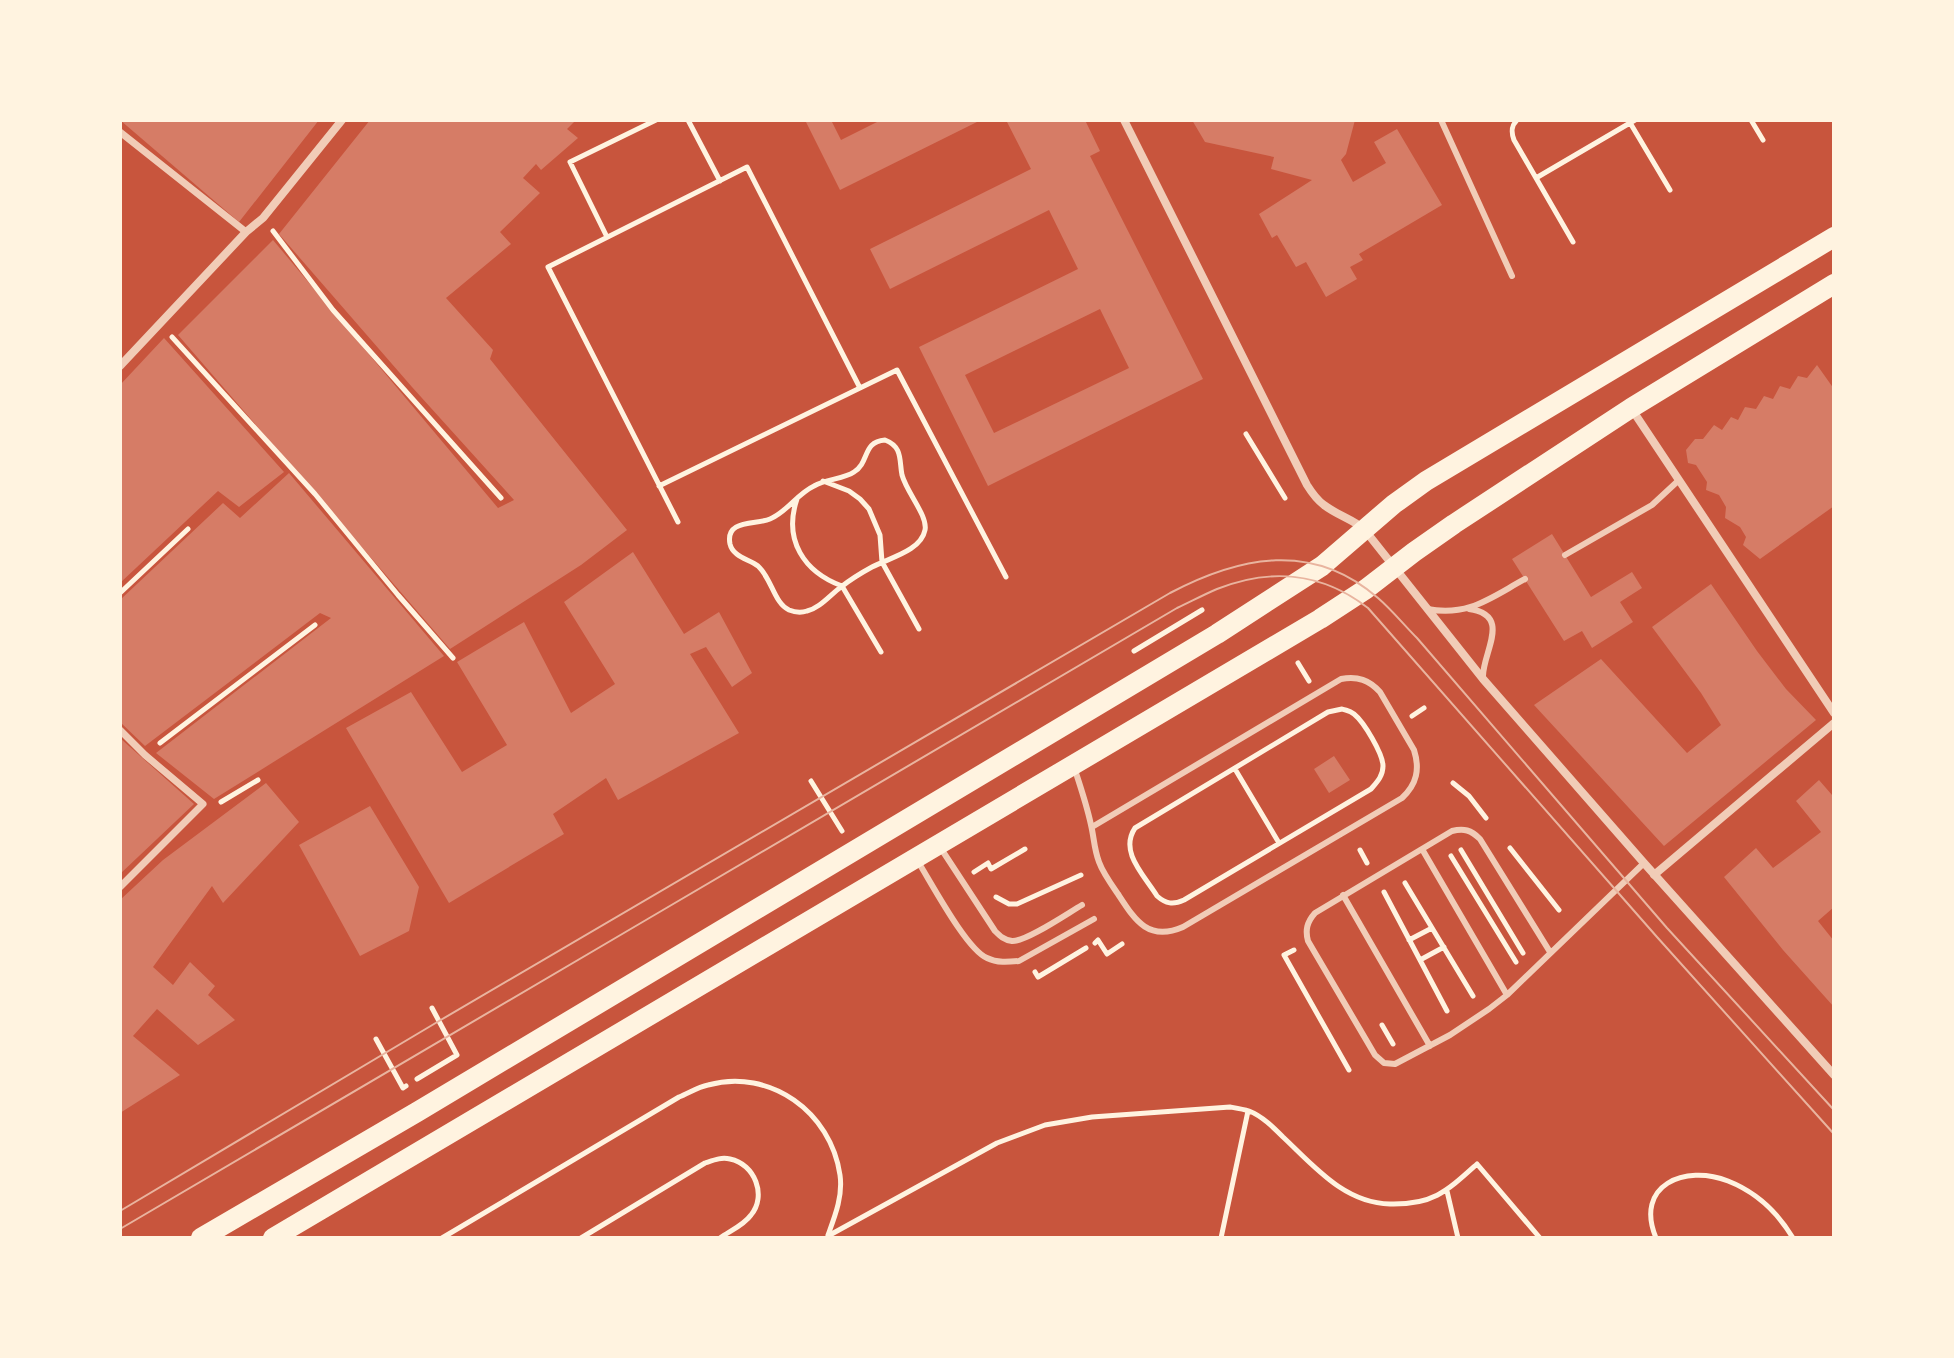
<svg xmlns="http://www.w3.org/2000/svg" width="1954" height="1358" font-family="'Source Sans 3',sans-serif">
<rect width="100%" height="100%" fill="#c8553d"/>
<!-- building -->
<path fill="#d67c66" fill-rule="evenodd" d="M120,120H319L239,222Z
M370,120H576L567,129L578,138L541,170L536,164L523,178L540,193L500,232L511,244L446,298L493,350L490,359L627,530L581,565L450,649L178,335L273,240L498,508L514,500L412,387L279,234Z
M805,120H831L841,140L881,120H981L840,190Z
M1006,120H1085L1100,151L1090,156L1203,379L988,486L919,347L1078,269L1049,210L890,289L870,249L1031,169ZM1100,309L1129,368L994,433L965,375Z
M1192,120H1355L1346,154L1341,160L1353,182L1386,163L1374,142L1397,129L1442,205L1359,254L1363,260L1350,267L1357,279L1326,297L1306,262L1296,267L1277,235L1272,238L1259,214L1312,180L1271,169L1274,157L1205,142Z
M164,338L284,472L239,507L218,491L120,583V385Z
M1817,365L1834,389V506L1760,559L1743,545L1746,537L1740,527L1725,518L1726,507L1719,495L1706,490L1707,482L1696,465L1688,463L1686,450L1695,439H1703L1714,425L1722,430L1731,417L1738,420L1745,407L1756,409L1764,396L1773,399L1780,386L1790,389L1798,376L1807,378Z
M289,473L444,656L214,799L156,753L331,618L320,613L145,746L120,722V600L223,503L240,518Z
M1552,534L1591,597L1632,572L1642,588L1620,602L1633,622L1592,648L1582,631L1564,641L1512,559Z
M633,552L684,634L719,612L752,673L732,687L706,647L690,654L739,733L618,800L606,778L553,814L564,834L449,903L346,728L411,692L462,772L507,745L457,662L524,622L571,713L615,684L564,602Z
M1711,584L1757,651L1786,689L1816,720L1664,846L1534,705L1601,659L1687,753L1721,725L1701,693L1652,627Z
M120,738L194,804L120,874Z
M1334,756L1350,780L1329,793L1314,769Z
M1819,780L1832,795L1834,793V907L1818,921L1834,941V1007L1783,950L1724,877L1756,848L1773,868L1821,832L1796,801Z
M266,783L299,822L223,903L212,886L153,967L173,985L190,962L215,986L208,995L235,1020L198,1045L157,1009L133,1036L180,1075L120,1113V900L163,860Z
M370,806L419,887L409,931L360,956L299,845Z"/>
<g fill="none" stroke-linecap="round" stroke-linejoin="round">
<!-- path -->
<path stroke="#fff3e0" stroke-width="5" d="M688,120L720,181
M1517,120C1511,126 1511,132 1514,140L1573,242
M1751,120L1763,140
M1629,121L1670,190
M1536,178L1635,120
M273,231L333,310L501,498
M607,237L570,162L656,120
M172,337L315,494L398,595L453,658
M1246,434L1285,498
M885,440C903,447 899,460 902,475C907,493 928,516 925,530C921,551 889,558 872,567C861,573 851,579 841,587C830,595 820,608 807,611C801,613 794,612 789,610C774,603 772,579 758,566C749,559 733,557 730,544C725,519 756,525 770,519C787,512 797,494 814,486C826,479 844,479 854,472C870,462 862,442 885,440Z
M823,481L849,491L860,499L869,509L880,535L882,562L919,629
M659,486L897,370L1006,577
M797,499C783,540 804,572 842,586L881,652
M678,522L548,267L747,167L860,388
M120,593L188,529
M1134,651L1202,610
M1298,663L1309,681
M1342,709C1348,711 1349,710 1354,714C1364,722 1383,754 1383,766C1383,776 1377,782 1371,789L1184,900C1173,905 1166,904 1157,896C1144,875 1119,852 1135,828L1328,712Z
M1412,716L1424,708
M160,743L315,625
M1235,769L1279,843
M811,781L842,831
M1453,783L1469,796L1486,818
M221,802L258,780
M1510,848L1559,910
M1360,850L1367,863
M1461,850L1523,953
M1451,856L1516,962
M974,872L988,863L991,869L1025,849
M1405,883L1473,996
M1384,892L1447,1011
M996,897L1009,904H1017L1081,875
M1409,940L1432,928
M1095,943L1098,940L1107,954L1122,944
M1294,950L1284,955L1349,1070
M1420,960L1444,947
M1035,972L1038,977L1086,948
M1382,1025L1393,1044
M376,1039L403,1088L406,1086
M417,1079L457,1055L432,1008
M1447,1191L1458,1238
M828,1236L997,1143L1045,1125L1092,1117L1230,1107C1236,1108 1243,1109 1249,1111C1262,1116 1273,1127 1283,1137C1314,1166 1344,1203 1390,1204C1433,1205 1447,1191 1477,1164L1540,1238
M442,1238L679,1097C689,1093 698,1087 708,1085C770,1068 831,1112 840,1175C843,1196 835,1216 828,1235
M581,1238L705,1163C714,1160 721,1157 730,1159C755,1164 767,1196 751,1215C744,1225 730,1231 720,1238
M1221,1238L1248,1111
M1656,1238C1634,1185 1685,1164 1728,1181C1756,1192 1778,1213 1793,1238"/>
<!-- service -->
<path stroke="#f1ccb7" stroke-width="6" d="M1441,120L1512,276
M1565,555L1652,505L1679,480
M1427,609C1468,617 1490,598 1525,579
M1469,609C1513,615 1482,653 1483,677
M1075,770C1081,788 1087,806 1091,825C1094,837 1094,849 1099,862C1103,873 1111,884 1118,894C1135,920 1148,942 1183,927L1402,798C1417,784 1420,769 1414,750L1380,692C1369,680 1358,676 1341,679L1092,827
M940,847L995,931C1000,936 1004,940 1012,941C1026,942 1068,913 1082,905
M1422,849L1507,995
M917,860C931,882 966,949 987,958C997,963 1008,962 1019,961L1094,919
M1343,895L1430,1046
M1550,952L1480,839C1471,830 1464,828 1452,831L1315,913C1307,922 1305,930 1308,941L1375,1055L1384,1063L1395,1064L1450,1035L1489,1009L1507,995L1644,863"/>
<!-- pedestrian -->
<path stroke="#f1ccb7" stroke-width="7" d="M120,132L246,232
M120,730L145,755L203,804L120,887"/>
<!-- minor -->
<path stroke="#f1ccb7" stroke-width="8" d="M1124,120L1307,485C1312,493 1317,500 1324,505C1337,515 1352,519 1364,529L1483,679L1644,863L1834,1075
M120,366L246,232L263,218L342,120
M1631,408L1834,713
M1654,875L1834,723"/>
<!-- primary -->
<path stroke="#fff3e0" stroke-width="20" d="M201,1238L417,1112L1217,634L1322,566L1394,504L1426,481L1834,237
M273,1238L1320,619L1366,589L1414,552L1454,524L1631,408L1834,284"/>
<!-- tram -->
<path stroke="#e9b49f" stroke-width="2" d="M120,1211L439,1021L1170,593C1240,556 1313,541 1378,598C1392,610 1404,625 1417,638L1667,928L1834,1110
M120,1229C472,1021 825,816 1177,608C1190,602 1203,595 1217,589C1270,568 1322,572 1368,608L1657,937L1834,1134"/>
</g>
<!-- border -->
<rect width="1954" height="1358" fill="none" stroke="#fff3e0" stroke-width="244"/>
</svg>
